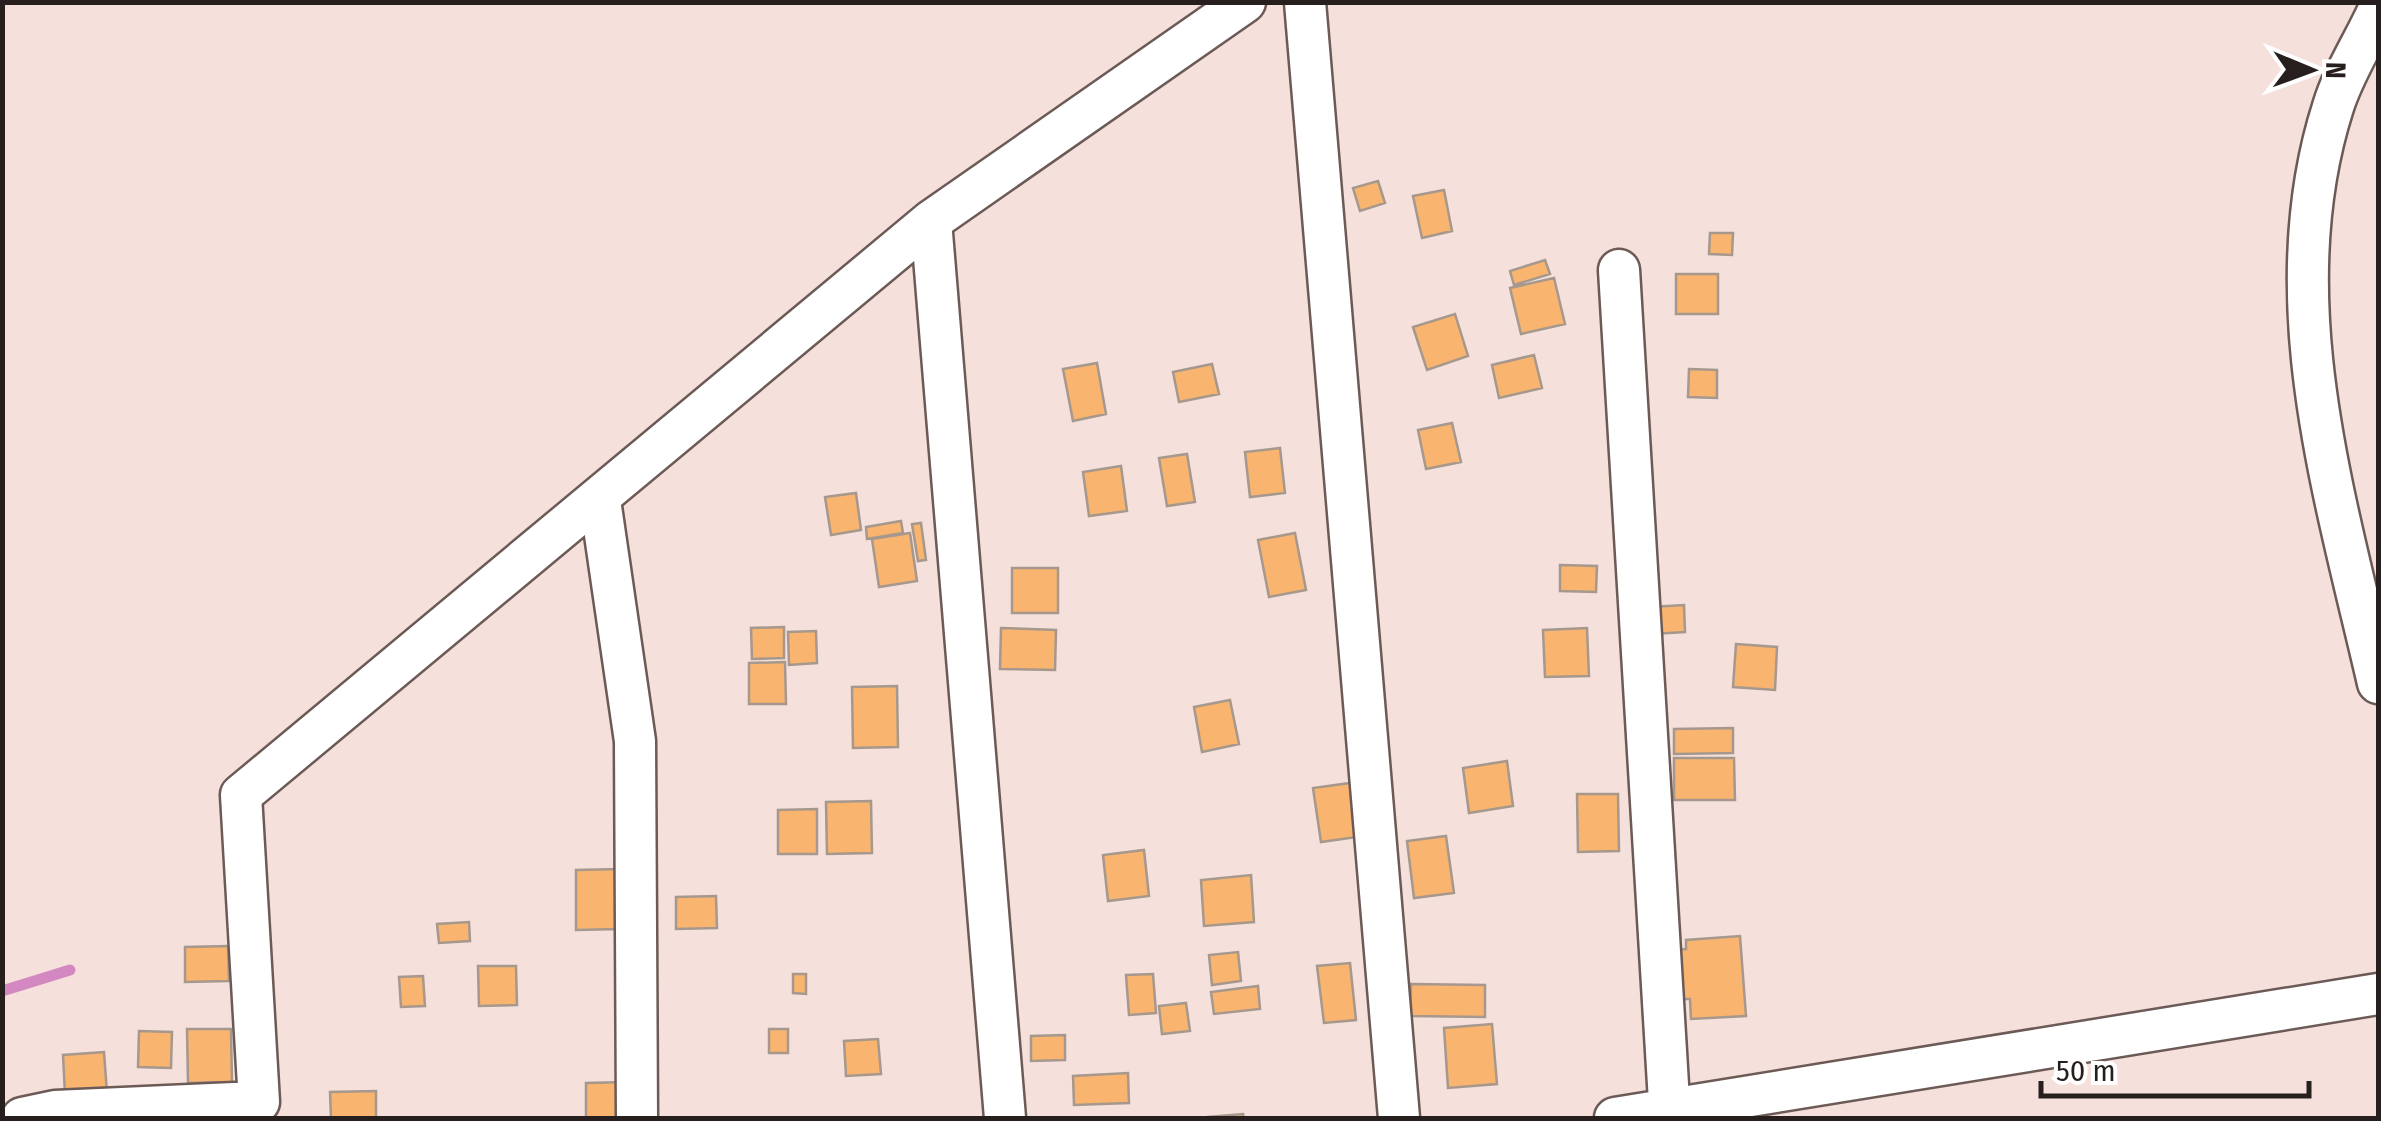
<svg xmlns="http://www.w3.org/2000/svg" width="2381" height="1121" font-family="'Fira Sans Condensed',sans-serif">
<rect width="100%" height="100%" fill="#f5e0db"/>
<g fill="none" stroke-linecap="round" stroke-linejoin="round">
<!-- stream -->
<path stroke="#d488c2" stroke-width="11" d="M2,991L70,970"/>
</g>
<!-- building -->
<path fill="#f9b56f" stroke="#a6988c" stroke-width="2.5" d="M1378,181L1385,203L1360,211L1353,188Z
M1444,190L1452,231L1422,238L1413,196Z
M1710,233H1733L1732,255L1709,254Z
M1545,260L1550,274L1514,285L1510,271Z
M1676,274H1718V314H1676Z
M1554,278L1565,324L1521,334L1510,288Z
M1455,314L1468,356L1427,370L1413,327Z
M1534,355L1542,388L1499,398L1492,365Z
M1097,363L1106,414L1073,421L1063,369Z
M1212,364L1219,394L1179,402L1173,372Z
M1689,369L1717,370V398L1688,397Z
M1452,423L1461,462L1426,469L1418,430Z
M1280,448L1285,493L1250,497L1245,452Z
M1187,454L1195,502L1167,506L1159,458Z
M1121,466L1127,511L1089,516L1083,472Z
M856,493L861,530L831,535L825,497Z
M901,521L903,533L867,539L866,527Z
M921,523L926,560L918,561L912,524Z
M910,533L917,581L879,587L872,539Z
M1295,533L1306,590L1269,597L1258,540Z
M1560,565L1597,566L1596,592L1560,591Z
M1012,568H1058V613H1012Z
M1684,605L1685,632L1653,634L1651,607Z
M784,627V658L752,659L751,628Z
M1001,628L1056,630L1055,670L1000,669Z
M1587,628L1589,676L1545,677L1543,630Z
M816,631L817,663L789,665L788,632Z
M1736,644L1777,647L1775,690L1733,687Z
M785,662L786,704H749V663Z
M897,686L898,747L853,748L852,687Z
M1230,700L1239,744L1202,752L1194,707Z
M1733,728V753L1674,754V729Z
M1674,758H1734L1735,800H1674Z
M1507,761L1513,806L1469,813L1463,768Z
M1350,783L1357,837L1321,842L1313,788Z
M1577,794H1618L1619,851L1578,852Z
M871,801L872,853L827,854L826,802Z
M817,809V854H778V810Z
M1446,836L1454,893L1414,898L1407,841Z
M1144,850L1149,896L1108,901L1103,855Z
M619,869L620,929L576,930V870Z
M1251,875L1254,922L1204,926L1201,880Z
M716,896L717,928L676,929V897Z
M469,922L470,941L439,943L437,924Z
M1740,936L1746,1016L1691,1019L1690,999H1679L1676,950L1686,949V940Z
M228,946L229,981L185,982V947Z
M1238,952L1241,981L1212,985L1209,955Z
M1350,963L1356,1020L1324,1023L1317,966Z
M478,966H516L517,1005L479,1006Z
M793,974H806V994L793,993Z
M1153,974L1156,1013L1129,1015L1126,975Z
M423,976L425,1006L401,1007L399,977Z
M1411,984L1485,985V1017L1410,1016Z
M1258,986L1260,1009L1214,1014L1211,992Z
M1186,1003L1190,1031L1162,1034L1159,1006Z
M1492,1024L1497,1084L1448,1088L1444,1028Z
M187,1029H231L232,1082L188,1083Z
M769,1029H788V1053H769Z
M139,1031L172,1032L171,1068L138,1067Z
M1065,1035V1060L1031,1061V1036Z
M878,1039L881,1074L846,1076L844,1041Z
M104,1052L107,1093L65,1095L63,1055Z
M1128,1073L1129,1103L1074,1105L1073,1076Z
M626,1082L627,1118H586V1083Z
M376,1091V1118H331L330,1092Z
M1243,1114L1244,1118H1208V1117Z"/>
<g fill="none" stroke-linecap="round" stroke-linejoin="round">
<defs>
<path id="minor" d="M1305,2L1399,1118
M2378,11C2364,42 2343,74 2333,107C2272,297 2335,496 2378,683
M931,221L1005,1118
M1619,270L1670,1118
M600,500L635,741L637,1118
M22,1118L55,1111L259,1102L241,795L931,221L1245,2
M1615,1118L2378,994"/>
</defs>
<!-- minor casing -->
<use href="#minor" stroke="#6c5a56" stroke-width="45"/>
<!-- minor -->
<use href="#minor" stroke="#fff" stroke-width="40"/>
</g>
<!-- border -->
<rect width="2381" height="1121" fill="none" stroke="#271f1d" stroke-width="10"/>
<!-- north arrow -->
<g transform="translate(2311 70) rotate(91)" stroke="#ffffff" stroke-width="8" paint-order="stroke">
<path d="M0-8L18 38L0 25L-18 38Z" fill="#271f1d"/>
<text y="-15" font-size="28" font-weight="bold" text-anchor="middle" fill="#271f1d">N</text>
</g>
<!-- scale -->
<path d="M2041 1081v15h268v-15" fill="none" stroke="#271f1d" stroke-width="5"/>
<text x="2056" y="1081" font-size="30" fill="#271f1d" stroke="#ffffff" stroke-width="8" paint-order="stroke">50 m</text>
</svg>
